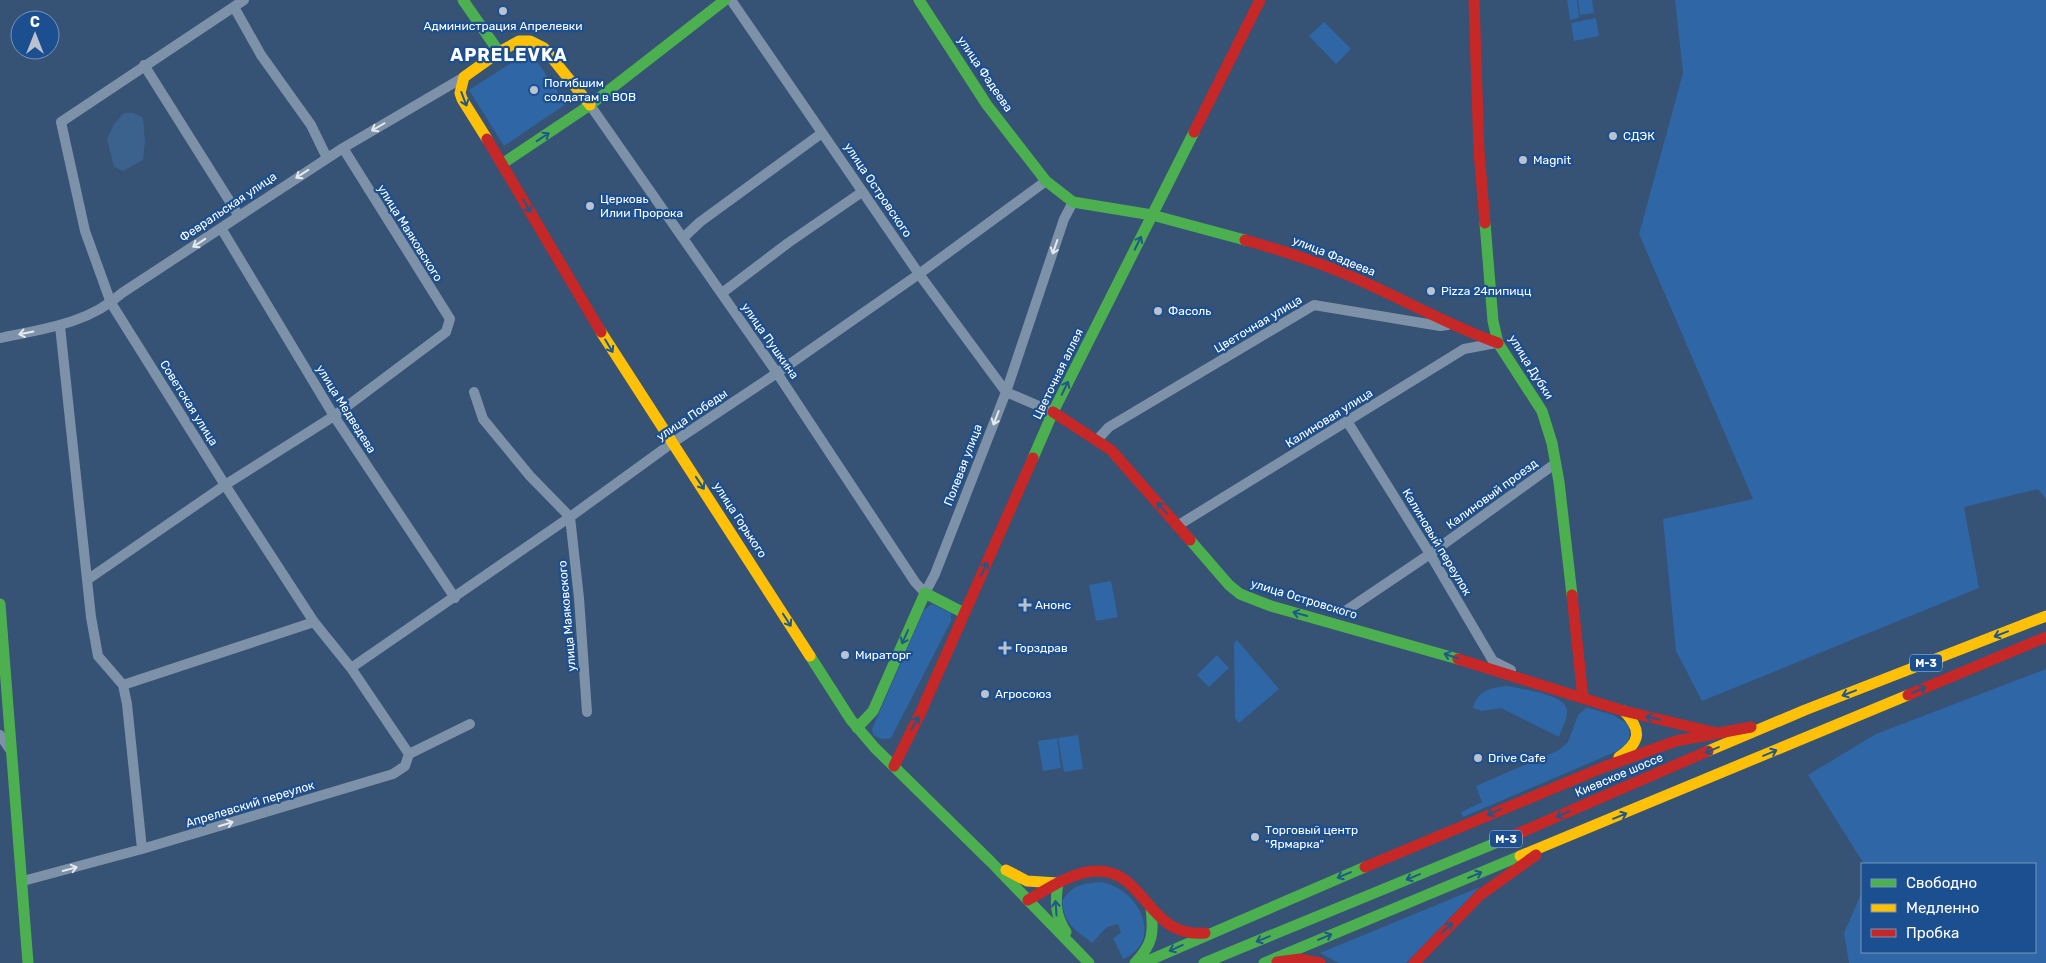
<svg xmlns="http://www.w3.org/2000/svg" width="2046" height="963" font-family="Rubik,sans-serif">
<rect width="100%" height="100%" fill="#365274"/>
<!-- green -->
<path fill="#2f66a5" d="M1567,0H1577L1579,18L1570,20Z
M1578,0H1592L1594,13L1580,15Z
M1675,0H2046V499L2038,489L1964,507L1979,588L1702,701L1676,651L1663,519L1753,499L1639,234L1683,73Z
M1596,18L1599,36L1574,41L1571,23Z
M1324,22L1351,49L1336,64L1309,36Z
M530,51L566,104L504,146L469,90Z
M1111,581L1118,617L1096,621L1089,585Z
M932,604L951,613V621L891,738C883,740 880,739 873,735L872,729L924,610Z
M1237,640L1279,689L1239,723L1235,718L1234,643Z
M1217,655L1229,668L1209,687L1197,675Z
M2046,669V963H1849L1844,933L1862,892V952H2035V864H1864L1808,775L1876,734Z
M1507,686C1520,689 1566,694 1567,710C1568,719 1562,728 1559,737L1501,708L1482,711L1473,708C1478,690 1490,688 1507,686Z
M1586,708H1589L1613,715L1628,724C1632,741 1628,744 1615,752L1463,817L1461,812L1482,802L1476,786L1559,750L1568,742L1578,715Z
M1078,735L1083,769L1064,772L1058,738Z
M1057,738L1061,768L1043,771L1038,741Z
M1099,882C1136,885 1167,940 1123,959L1113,938L1121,933L1118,924L1107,927L1092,943C1074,928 1065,926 1062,901C1073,885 1080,884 1099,882Z
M1480,887L1406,963H1339L1320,953Z"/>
<!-- water -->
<path fill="#3b618d" d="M124,113H134L143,118L145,142L143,160L123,171L114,167L107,139L114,124Z"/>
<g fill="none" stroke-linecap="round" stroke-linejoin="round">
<!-- street -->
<path stroke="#7d92a8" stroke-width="10" d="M244,0L61,122L85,231L111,303L225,485L314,622L351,668L409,754
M731,0L919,274L1006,392L1053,412
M234,7L261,55L311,125L327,158
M144,65L239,216
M590,105L777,373L915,582L925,593L935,574L1006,392L1064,219L1073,202
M221,228L334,416L455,598
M683,238L700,222L822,133
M722,293L788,243L862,192
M60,326L91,617L98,656L123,685L127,704L142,849
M0,338C43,329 88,324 122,293L343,148L464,77
M474,392L483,419L530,476L570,517L579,598L587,712
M1347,421L1430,554L1493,661L1511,670
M1097,440L1109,427L1314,305L1440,326L1448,325
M1177,526L1464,349L1496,343
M87,580L225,485L334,416L446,332L450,319L343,148
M1344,612L1430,554L1556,463
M351,668L570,517L672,443L777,373L919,274L1046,181
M123,685L314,622
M0,735L11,751
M23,881L142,849L393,774L405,766L409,754L470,724"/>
<!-- fast -->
<path stroke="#4caf50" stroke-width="11" d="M463,0L499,52
M919,0L987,105L1046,181L1073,202L1152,215L1245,240
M502,164L590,105L725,0
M1485,223L1493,321L1498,343L1542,411L1552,443L1559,482L1572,595
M1033,458L1053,412L1194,132
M1190,540L1229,585L1240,594L1271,606L1458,659
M0,604L28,963
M810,656L851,720L875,748L991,862L1089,963
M857,728L873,711L925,593L964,613
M1058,883C1055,902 1055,915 1066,932
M1135,963C1153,944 1154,933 1151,908
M1143,963L1365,867
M1204,963L1503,840
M1264,963L1520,856"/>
<!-- slow -->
<path stroke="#ffc107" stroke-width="11" d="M487,139L462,99L460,93L464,77L499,52L519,41H530L544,48L590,105
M601,332L810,656
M1708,751L1805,710L2046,616
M1619,757C1641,742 1642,730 1624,711
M1520,856L1908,695
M1006,870L1027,881L1057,883"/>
<!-- jam -->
<path stroke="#c62828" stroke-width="11" d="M1474,0L1479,152L1485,223
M1194,132L1260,0
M487,139L601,332
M1245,240C1288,252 1328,265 1368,284C1412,304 1453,327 1498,343
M1053,412L1111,450L1190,540
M1572,595L1583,698
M1458,659L1624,711L1717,733
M1908,695L2046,637
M894,766L920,714L1033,458
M1503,840L1708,751
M1365,867L1604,767L1676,741L1751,727
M1028,900C1046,890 1066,876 1087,872C1146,861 1144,939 1205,933
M1277,962L1300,959L1320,963
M1414,963L1480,895L1536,855"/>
</g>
<!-- one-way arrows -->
<defs><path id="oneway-shaft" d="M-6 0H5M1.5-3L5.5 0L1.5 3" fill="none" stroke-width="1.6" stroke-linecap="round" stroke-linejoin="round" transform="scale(1.25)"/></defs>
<g stroke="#205989">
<use href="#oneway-shaft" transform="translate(464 99) rotate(69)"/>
<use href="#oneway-shaft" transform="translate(543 137) rotate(-34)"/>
<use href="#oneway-shaft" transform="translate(527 206) rotate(60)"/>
<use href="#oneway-shaft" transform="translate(1138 243) rotate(-63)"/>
<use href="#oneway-shaft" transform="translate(609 346) rotate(59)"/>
<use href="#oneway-shaft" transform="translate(1065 388) rotate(-64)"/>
<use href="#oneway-shaft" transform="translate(700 483) rotate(56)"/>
<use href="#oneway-shaft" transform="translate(1162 508) rotate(-131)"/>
<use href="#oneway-shaft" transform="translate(984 569) rotate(-66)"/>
<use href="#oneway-shaft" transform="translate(1300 614) rotate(-165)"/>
<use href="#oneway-shaft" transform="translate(787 620) rotate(57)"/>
<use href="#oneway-shaft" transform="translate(2001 634) rotate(159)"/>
<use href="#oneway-shaft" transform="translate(905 637) rotate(114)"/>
<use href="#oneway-shaft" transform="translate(1451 656) rotate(-161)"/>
<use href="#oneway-shaft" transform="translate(1919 690) rotate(-23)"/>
<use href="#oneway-shaft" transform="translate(1849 693) rotate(159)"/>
<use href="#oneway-shaft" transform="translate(1653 718) rotate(-167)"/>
<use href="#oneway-shaft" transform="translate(915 723) rotate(-62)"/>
<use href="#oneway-shaft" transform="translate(1712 750) rotate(157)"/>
<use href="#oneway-shaft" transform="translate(1770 753) rotate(-23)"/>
<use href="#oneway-shaft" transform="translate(1494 812) rotate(157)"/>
<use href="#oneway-shaft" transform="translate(1563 814) rotate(157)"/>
<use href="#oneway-shaft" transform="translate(1620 816) rotate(-22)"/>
<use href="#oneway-shaft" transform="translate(1344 875) rotate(157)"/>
<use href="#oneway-shaft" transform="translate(1475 875) rotate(-23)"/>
<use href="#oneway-shaft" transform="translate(1413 877) rotate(158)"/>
<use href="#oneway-shaft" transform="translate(1056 908) rotate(-94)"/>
<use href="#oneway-shaft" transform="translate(1447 928) rotate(-46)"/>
<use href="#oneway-shaft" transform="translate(1325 937) rotate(-23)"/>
<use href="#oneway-shaft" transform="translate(1263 939) rotate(158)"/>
<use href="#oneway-shaft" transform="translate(1176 948) rotate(156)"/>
</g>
<g stroke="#e5e9ee">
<use href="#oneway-shaft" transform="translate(378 127) rotate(150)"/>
<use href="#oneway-shaft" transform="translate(302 174) rotate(147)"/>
<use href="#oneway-shaft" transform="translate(199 243) rotate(147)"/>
<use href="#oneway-shaft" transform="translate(1055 247) rotate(109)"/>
<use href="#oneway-shaft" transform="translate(26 333) rotate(169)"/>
<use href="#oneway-shaft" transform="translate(996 418) rotate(111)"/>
<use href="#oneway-shaft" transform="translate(226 824) rotate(-17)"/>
<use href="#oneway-shaft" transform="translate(70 869) rotate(-15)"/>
</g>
<!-- markers -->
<g fill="#b9c2ce" stroke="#1b4f8f" stroke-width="2">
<circle cx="503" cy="11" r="5"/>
<circle cx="534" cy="90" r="5"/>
<circle cx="1613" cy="136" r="5"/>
<circle cx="1523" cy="160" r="5"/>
<circle cx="590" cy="206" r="5"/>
<circle cx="1431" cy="291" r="5"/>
<circle cx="1158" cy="311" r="5"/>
<path d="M1022.5 597.5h5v5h5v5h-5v5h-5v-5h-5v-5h5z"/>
<path d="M1002.5 640.5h5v5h5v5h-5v5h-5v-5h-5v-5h5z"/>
<circle cx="845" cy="655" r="5"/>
<circle cx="985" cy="694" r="5"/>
<circle cx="1478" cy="758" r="5"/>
<circle cx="1255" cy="837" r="5"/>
</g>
<g text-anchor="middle" stroke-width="4.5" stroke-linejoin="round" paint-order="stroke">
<!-- shield labels -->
<g fill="#1b4f8f" stroke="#bbcadd" stroke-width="1">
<rect x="1910" y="654.5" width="32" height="17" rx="4"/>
<rect x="1490" y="830.5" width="32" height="17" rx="4"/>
</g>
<g font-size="11" font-weight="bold" fill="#fff">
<text x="1926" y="667">М-3</text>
<text x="1506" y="843">М-3</text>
</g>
<!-- poi labels -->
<g font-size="12" fill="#fff" stroke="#1b4f8f" text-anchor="start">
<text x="503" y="30" text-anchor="middle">Администрация Апрелевки</text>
<text x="544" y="87">Погибшим<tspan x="544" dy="14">солдатам в ВОВ</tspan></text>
<text x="1623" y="140">СДЭК</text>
<text x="1533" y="164">Magnit</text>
<text x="600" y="203">Церковь<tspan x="600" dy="14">Илии Пророка</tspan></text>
<text x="1441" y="295">Pizza 24пипицц</text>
<text x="1168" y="315">Фасоль</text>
<text x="1035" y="609">Анонс</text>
<text x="1015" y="652">Горздрав</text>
<text x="855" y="659">Мираторг</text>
<text x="995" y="698">Агросоюз</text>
<text x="1488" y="762">Drive Cafe</text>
<text x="1265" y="834">Торговый центр<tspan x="1265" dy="14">"Ярмарка"</tspan></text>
</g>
<!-- street labels -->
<g font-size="12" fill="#fff" stroke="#1b4f8f">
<text transform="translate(985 74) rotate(56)" y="4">улица Фадеева</text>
<text transform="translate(878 190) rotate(56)" y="4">улица Островского</text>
<text transform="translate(228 207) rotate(-34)" y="4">Февральская улица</text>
<text transform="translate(410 233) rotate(58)" y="4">улица Маяковского</text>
<text transform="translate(1334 256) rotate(22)" y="4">улица Фадеева</text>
<text transform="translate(1258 324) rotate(-31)" y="4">Цветочная улица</text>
<text transform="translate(770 341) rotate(55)" y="4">улица Пушкина</text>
<text transform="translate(1531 367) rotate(58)" y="4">улица Дубки</text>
<text transform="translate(1058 374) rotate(-64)" y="4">Цветочная аллея</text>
<text transform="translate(189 403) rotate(58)" y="4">Советская улица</text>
<text transform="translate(346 409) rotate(58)" y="4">улица Медведева</text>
<text transform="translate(692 415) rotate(-34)" y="4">улица Победы</text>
<text transform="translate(1329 418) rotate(-32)" y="4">Калиновая улица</text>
<text transform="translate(963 465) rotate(-69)" y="4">Полевая улица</text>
<text transform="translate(1492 494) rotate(-36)" y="4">Калиновый проезд</text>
<text transform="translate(740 520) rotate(57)" y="4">улица Горького</text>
<text transform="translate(1437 542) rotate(59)" y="4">Калиновый переулок</text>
<text transform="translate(1304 599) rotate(17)" y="4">улица Островского</text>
<text transform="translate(567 616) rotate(-95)" y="4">улица Маяковского</text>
<text transform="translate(1619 775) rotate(-23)" y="4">Киевское шоссе</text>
<text transform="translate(250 804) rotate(-17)" y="4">Апрелевский переулок</text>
</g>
<!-- district labels -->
<g font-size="18" font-weight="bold" letter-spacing="1" fill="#fff" stroke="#1b4f8f">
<text x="509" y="61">APRELEVKA</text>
</g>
</g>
<!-- legend -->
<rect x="1861" y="863" width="175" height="90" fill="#1b4f8f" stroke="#7695bc"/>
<rect x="1871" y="879" width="25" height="8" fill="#4caf50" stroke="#7695bc"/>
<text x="1906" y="888" font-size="15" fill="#ffffff">Свободно</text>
<rect x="1871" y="904" width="25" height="8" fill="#ffc107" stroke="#7695bc"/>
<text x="1906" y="913" font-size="15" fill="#ffffff">Медленно</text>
<rect x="1871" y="929" width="25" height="8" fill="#c62828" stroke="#7695bc"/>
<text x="1906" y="938" font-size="15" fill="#ffffff">Пробка</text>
<!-- north arrow -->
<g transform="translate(35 35)"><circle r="24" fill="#1b4f8f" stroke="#7695bc"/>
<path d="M0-4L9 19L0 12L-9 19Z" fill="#b9c2ce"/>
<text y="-8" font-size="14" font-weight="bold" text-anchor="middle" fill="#ffffff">С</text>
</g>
</svg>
